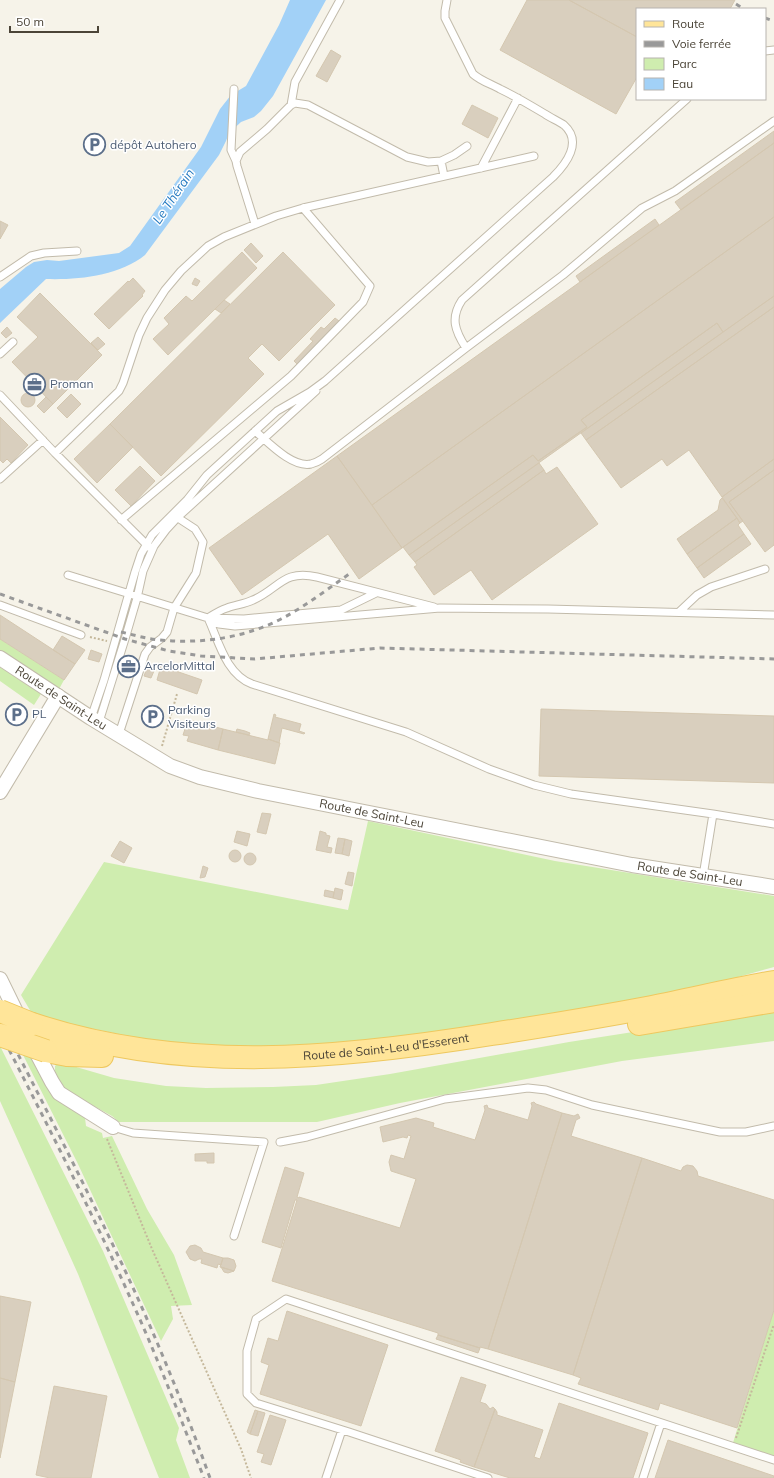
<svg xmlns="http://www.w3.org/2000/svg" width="774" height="1478" font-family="Mulish,sans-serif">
<rect width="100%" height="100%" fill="#f6f3e9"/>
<!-- green -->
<path fill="#cfedaf" d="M0,639L64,680L58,691L0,652Z
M0,667L41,694L34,705L0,681Z
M368,821L555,861L774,896V967L706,986L525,1019L396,1038L333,1044L270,1046H225L153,1041L34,1017L21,995L104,862L348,910Z
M774,1010V1041L622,1061L400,1103L317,1122H119L112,1116L61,1088L55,1076V1066L59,1062L114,1078L166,1086L206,1088L273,1087L316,1085L390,1074L569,1042Z
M0,1046L103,1251L179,1428L176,1440L190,1478H159L78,1274L0,1101Z
M20,1049L31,1054L51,1094L85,1118L86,1126L102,1133L103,1138L112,1136L147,1209L174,1255L192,1305L171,1306L173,1319L161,1341L77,1162Z
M774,1310V1460L732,1446Z"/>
<!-- water -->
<path fill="#a2d1f7" d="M290,0H326L273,96L261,111L254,117L241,122L229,133L226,141L219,155L145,255C119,276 78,280 46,279L0,323V289L26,267L34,262L47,260L59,261L119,253L130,246L201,147L220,109L231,95L246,86L279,25Z"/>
<!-- building -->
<path fill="#d9cfbe" stroke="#d4c7b0" d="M527,0H569L637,37V77L616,114L500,50Z
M569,0H735L730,9H637V37Z
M331,50L341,56L327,82L316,76Z
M472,105L498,118L488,138L462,124Z
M774,131V143L681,210L675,202Z
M774,143V217L372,505L337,456Z
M774,217V296L723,332L717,323L581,420L587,427L538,461L533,455L402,548L372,505Z
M655,219L659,225L580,282L576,276Z
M0,221L8,225L0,239Z
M251,243L263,256L256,263L244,250Z
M242,252L257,268L168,355L153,339L169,324L164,318L186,296L192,301Z
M283,252L335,305L279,361L262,344L248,358L264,374L161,476L110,424Z
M133,278L145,291L142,295L143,296L109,329L94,314L128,281L129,282Z
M195,278L200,281L197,286L192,284Z
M40,293L102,355L53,404L12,362L38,337L17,317Z
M774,296V307L586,440L581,433Z
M224,300L230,304L221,313L215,309Z
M774,307V459L722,497L689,450L667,466L662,459L621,488L586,440Z
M335,318L339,321L328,333L329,334L298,365L294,361L313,341L310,339L321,327L324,329Z
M717,323L723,332L409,555L403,547L533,455L538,461L587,427L581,420Z
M7,327L12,333L6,338L1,333Z
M98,337L105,344L98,350L91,343Z
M21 400a7 7 0 1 1 14 0a7 7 0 1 1-14 0Z
M71,394L81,404L67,418L57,408Z
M46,397L53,404L44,413L37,406Z
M0,417L28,445L11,463L7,459L3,463L0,460Z
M110,424L133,447L97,483L74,459Z
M337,456L402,548L359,579L328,534L242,595L209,548Z
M774,459V470L729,502L743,521L740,523L722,497Z
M539,463L544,470L415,562L409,555Z
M140,466L155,481L131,506L115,490Z
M557,467L598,524L492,600L471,570L434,595L414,567L417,565L415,562L544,470L546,474Z
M774,470V545L765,552L729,502Z
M722,498L737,518L687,554L677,539L718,510L720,500Z
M737,518L740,523L738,525L744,534L697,568L687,554Z
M744,534L751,544L704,578L697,568Z
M0,615L75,664L64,680L0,639Z
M62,636L85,650L75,664L53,650Z
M91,650L102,654L99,662L88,659Z
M125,661L134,664L131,671L122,668Z
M161,666L202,680L197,694L157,680Z
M147,668L154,671L151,678L144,676Z
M541,709L774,716V783L539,776Z
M274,714L276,715L275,717L301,724L299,731L305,733L304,734L282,728L279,743L268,739Z
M193,721L223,729L218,750L187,741L189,736L183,735L186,726L191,727Z
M223,729L268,740V739L280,743L275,764L218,750Z
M237,729L245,731L250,733L249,735L236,732Z
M262,813L271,814L266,834L257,832Z
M237,831L250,834L247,846L234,842Z
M320,831L326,833V835L330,836L327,847L332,848L331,853L316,850Z
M338,838L345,839L342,854L335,853Z
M345,839L352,841L349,856L342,854Z
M120,841L132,848L124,863L111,856Z
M229 856a6 6 0 1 1 12 0a6 6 0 1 1-12 0Z
M244 859a6 6 0 1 1 12 0a6 6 0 1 1-12 0Z
M203,866L208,868L205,877L200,878Z
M348,872L354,873L352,886L345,884Z
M335,888L343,890L341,900L333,898Z
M325,890L334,892L333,898L324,896Z
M534,1102L536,1104L562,1113L488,1349L480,1347V1348L438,1335V1333L272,1281L297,1200H295L281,1248L262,1242L285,1167L304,1173L297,1197L299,1198V1197L400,1228L416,1179L391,1171L389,1162L391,1155L404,1159L411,1136L408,1135L407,1138L403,1137L383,1142L380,1127L416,1118L434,1123L433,1127L475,1140L485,1110L484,1106L487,1105L488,1108L528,1120L532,1106L531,1103Z
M562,1113L574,1116L578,1114L580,1118L576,1120L571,1136L642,1158L573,1375L488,1349Z
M214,1153V1163H207V1161H195V1154Z
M642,1158L681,1171L683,1167L687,1165L693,1166L697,1171L698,1176L774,1200V1310L737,1428L660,1403L658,1410L578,1384L581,1378L573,1375Z
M195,1245L201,1248L203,1252L223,1258L221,1265L218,1264L217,1268L201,1263L202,1259H199L195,1261L190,1259L186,1252L190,1246Z
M223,1258H228L234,1260L236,1266L234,1271L220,1267Z
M221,1267L234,1271L228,1273L224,1272Z
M0,1296L31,1302L15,1382L0,1378Z
M287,1311L388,1345L361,1426L260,1394L269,1365L261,1362L268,1338L278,1341Z
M438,1335L480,1348L478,1353L436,1339Z
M461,1377L486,1385L480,1402L486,1404L490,1409L493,1407L495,1409L474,1467L460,1462L461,1460L435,1451Z
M0,1378L15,1382L0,1458Z
M54,1386L107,1396L91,1478H50L36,1475Z
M559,1403L648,1433L633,1478H510L474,1467L495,1409L497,1412V1415L543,1430L534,1457L540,1459Z
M255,1410L258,1411L250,1434L247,1432Z
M258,1411L265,1413L258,1436L250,1434Z
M270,1415L286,1420L271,1465L261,1462L264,1454L257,1452Z
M668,1440L774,1476V1478H655Z"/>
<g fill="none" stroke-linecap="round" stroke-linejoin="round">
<defs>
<path id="service" d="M765,51L774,50
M234,89L231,150L236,161
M291,105L295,82L340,0
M481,168L518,98
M444,176L441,161L454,155L467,146
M255,224L237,166L236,161L240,152L267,129L291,105L295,103L308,105L407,157L428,162L441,161
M0,277L31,256L44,253L77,251
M466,348C455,331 450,318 462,300L687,99
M0,354L13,342
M0,395L55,453L149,547
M255,431C268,442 292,468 311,464C315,463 319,461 322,459L466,348L563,275L642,208L675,191L774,121
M55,453L119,391L123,383L139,335L147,318L165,290L181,271L208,246L224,237L276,216L303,208L534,156
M0,479L43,440
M121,520L291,376L363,302L370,286L303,208
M68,575L208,618L244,619L341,610L376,593
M0,605L81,635
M679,612L697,595L711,587L765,569
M208,618C219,642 226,674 252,684L406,732L489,769L534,785L571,794L713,814L774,824
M208,618C214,614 220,610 227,608C235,605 245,604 253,600C279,589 283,569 317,577L434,607
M209,619L219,624L235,626L440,608L548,609L774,615
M91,718L104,680L135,572L141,554L152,535L187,500L207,475L277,411L310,392L325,381L553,177C566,164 583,142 564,125C558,121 551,118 545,114C530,105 515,96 500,89C491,84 481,81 473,74L445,18V11L447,0
M99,722L125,639L137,598L143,571L154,546L166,530L178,517L316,391
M119,734L145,654L150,647L162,638L167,632L174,608L196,573L203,542L195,529L175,516
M703,876L713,814
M113,1127L133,1133L264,1142L234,1236
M280,1142L307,1137L445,1099L528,1088L546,1090L592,1105L720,1132H746L774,1126
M326,1478L342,1430
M488,1478L349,1432L256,1403L247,1394V1351L256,1319L286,1299L774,1460
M643,1478L661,1423"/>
<g id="minor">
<path id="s1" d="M0,658L91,718L170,766L200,777L258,791L632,865L774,887"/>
<path d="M0,792L58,696"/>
<path d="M0,979L20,1020"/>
<path d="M32,1044L52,1082L59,1093L113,1127"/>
</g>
<g id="primary">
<path id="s2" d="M32,1024C183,1074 338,1059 492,1034C545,1026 599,1017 652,1007C693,999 733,989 774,982"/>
<path d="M639,1024L774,1001"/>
<path d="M46,1051L67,1055L102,1056"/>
</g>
</defs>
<!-- service casing -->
<use href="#service" stroke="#c2bbab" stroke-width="9"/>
<!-- minor casing -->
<use href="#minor" stroke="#c2bbab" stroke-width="16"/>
<!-- primary casing -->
<use href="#primary" stroke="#eec85f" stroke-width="24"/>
<!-- path -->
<path stroke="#c5b89b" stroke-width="2" stroke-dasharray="2 2" stroke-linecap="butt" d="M90,637L107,641
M162,746L177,694
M107,1139L152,1249L241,1449L251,1478
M736,1438L774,1324"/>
<!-- service -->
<use href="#service" stroke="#fff" stroke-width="7"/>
<!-- minor -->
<use href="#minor" stroke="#fff" stroke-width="14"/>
<!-- primary -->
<use href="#primary" stroke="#ffe599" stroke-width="22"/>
<!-- rail -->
<path stroke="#999" stroke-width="3" stroke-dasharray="5 5" stroke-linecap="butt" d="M736,4L744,9
M765,18L774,21
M0,594L125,639L169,651L201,656L255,659L380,648L774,659
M121,632C134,635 147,639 160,640C201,644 244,638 281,619C306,606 329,588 352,572
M0,1019C44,1105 88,1191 129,1279C159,1344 186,1411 210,1478
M0,1032C46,1122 92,1212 133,1304C159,1361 181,1420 204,1478"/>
<defs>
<path id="primary-bridge" d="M0,1011L32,1024
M0,1035L46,1051"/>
</defs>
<!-- primary-bridge casing -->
<use href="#primary-bridge" stroke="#eec85f" stroke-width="24" stroke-linecap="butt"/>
<!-- primary-bridge -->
<use href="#primary-bridge" stroke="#ffe599" stroke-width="22"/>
</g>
<!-- icons -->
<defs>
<symbol id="parking-ring" viewBox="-11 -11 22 22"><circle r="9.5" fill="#fff" stroke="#5c6f8a" stroke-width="1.5"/><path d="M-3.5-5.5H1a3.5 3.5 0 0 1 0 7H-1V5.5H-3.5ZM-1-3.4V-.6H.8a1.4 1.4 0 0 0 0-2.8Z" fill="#5c6f8a"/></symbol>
<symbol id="office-ring" viewBox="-11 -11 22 22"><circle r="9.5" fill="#fff" stroke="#5c6f8a" stroke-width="1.5"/><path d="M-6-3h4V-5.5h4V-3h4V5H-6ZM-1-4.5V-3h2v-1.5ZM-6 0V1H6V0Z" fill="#5c6f8a"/></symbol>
</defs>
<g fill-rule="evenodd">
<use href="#parking-ring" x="82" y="132" width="25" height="25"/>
<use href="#office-ring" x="22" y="372" width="25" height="25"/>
<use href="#office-ring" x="116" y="654" width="25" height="25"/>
<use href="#parking-ring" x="4" y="702" width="25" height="25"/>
<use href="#parking-ring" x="140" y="704" width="25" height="25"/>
</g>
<g text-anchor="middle" stroke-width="3" stroke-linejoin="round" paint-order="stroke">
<!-- service labels -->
<g font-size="12" fill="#4e5e75" stroke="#fff" text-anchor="start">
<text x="110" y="149">dépôt Autohero</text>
<text x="50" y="388">Proman</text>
<text x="144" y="670">ArcelorMittal</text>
<text x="168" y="714">Parking<tspan x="168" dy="14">Visiteurs</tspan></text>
<text x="32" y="718">PL</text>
</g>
<!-- street labels -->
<g font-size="12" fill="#4b4437" stroke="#fff">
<text dy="4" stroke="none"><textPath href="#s1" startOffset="73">Route de Saint-Leu</textPath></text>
<text dy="4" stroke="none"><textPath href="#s1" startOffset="409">Route de Saint-Leu</textPath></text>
<text dy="4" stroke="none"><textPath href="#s1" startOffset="733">Route de Saint-Leu</textPath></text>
<text dy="4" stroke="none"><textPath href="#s2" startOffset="358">Route de Saint-Leu d'Esserent</textPath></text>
</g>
<!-- water labels -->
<g font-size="13" font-style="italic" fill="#257ac1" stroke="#fff">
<text transform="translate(173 196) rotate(-56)" y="5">Le Thérain</text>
</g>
</g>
<!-- legend -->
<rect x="636" y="8" width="130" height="92" fill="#ffffff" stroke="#b7b4af"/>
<rect x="644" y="21" width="20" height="6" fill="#ffe599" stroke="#b7b4af"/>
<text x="672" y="28" font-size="12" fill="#4b4437">Route</text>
<rect x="644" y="41" width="20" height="6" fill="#999999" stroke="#b7b4af"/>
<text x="672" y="48" font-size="12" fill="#4b4437">Voie ferrée</text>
<rect x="644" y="58" width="20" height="12" fill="#cfedaf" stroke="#b7b4af"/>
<text x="672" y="68" font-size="12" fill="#4b4437">Parc</text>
<rect x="644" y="78" width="20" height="12" fill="#a2d1f7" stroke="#b7b4af"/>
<text x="672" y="88" font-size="12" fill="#4b4437">Eau</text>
<!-- scale -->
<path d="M10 26v6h88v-6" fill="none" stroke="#4b4437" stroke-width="2"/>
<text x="16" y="26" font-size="12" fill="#4b4437" stroke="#ffffff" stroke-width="3" paint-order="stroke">50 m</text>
</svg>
